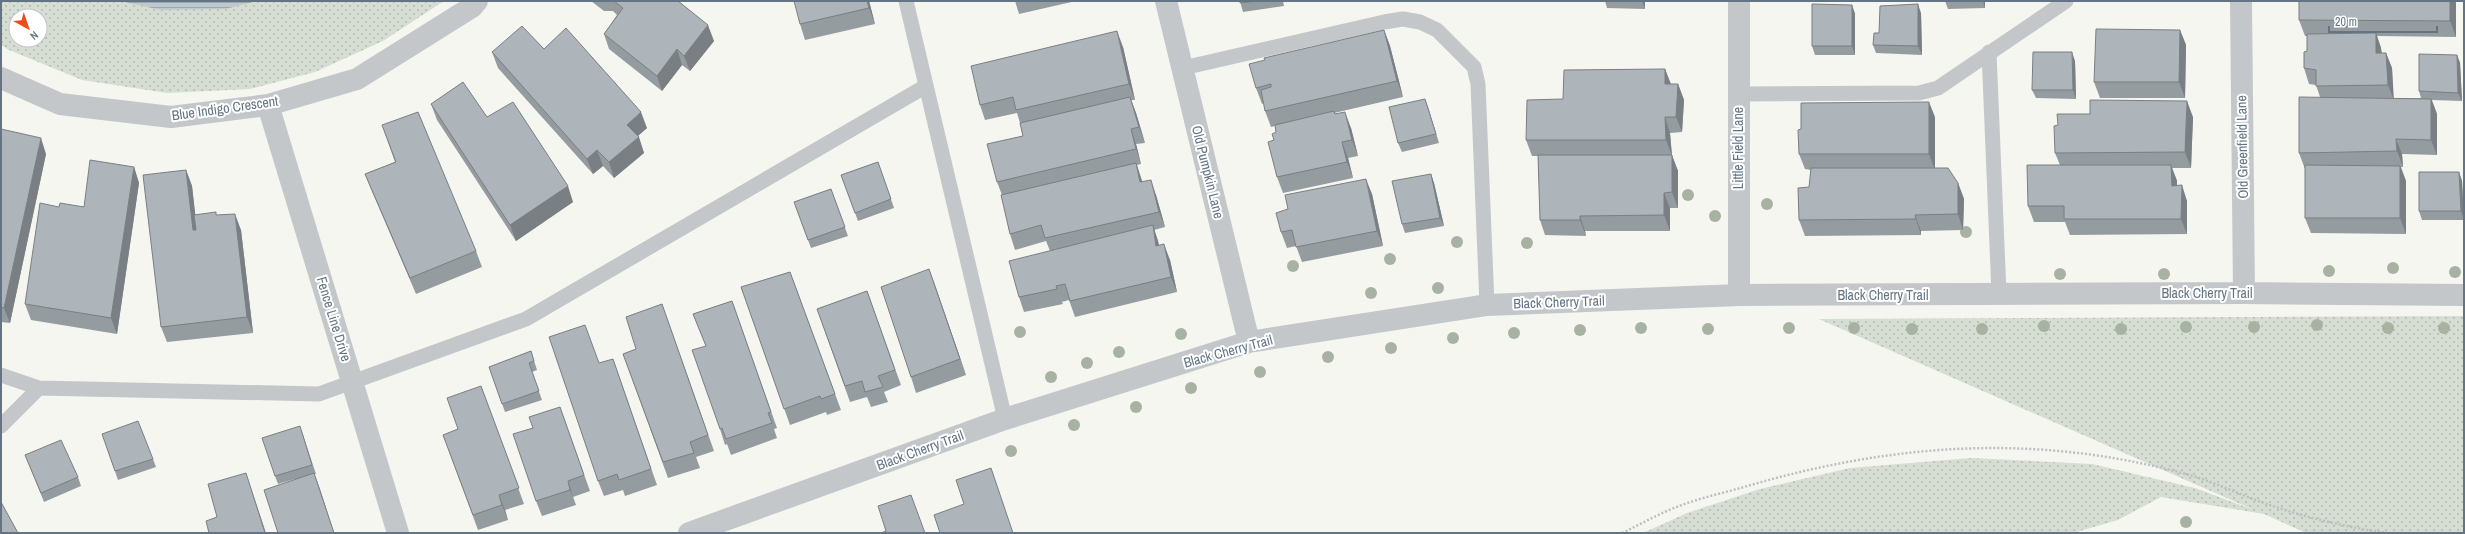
<svg xmlns="http://www.w3.org/2000/svg" width="2465" height="534" font-family="'Archivo Narrow',sans-serif">
<defs>
<pattern id="grass-dots" width="8" height="8" patternUnits="userSpaceOnUse"><rect width="8" height="8" fill="#d6ddd2"/><path d="M2 2h.1M6 6h.1" fill="none" stroke="#b1b8b0" stroke-width="1.8" stroke-linecap="round"/></pattern>
<pattern id="water-rules" width="6" height="5" patternUnits="userSpaceOnUse"><rect width="6" height="5" fill="#bdc9ce"/><path d="M0 2.5h6" fill="none" stroke="#9da8ad"/></pattern>
</defs>
<rect width="100%" height="100%" fill="#f6f6f1"/>
<!-- grass -->
<path fill="url(#grass-dots)" fill-rule="evenodd" d="M1,1H444L383,41L315,72L250,89L167,93L82,80L9,50L1,45ZM16,16H40V40H16Z
M2464,316V533H2306L2264,514L2161,497L2118,520L2073,533H1643L1687,513L1760,489L1850,468L1971,458L2092,464L2195,488L2254,510L1819,319Z"/>
<!-- water -->
<path fill="url(#water-rules)" d="M120,1H257L225,9L161,10Z"/>
<g fill="none" stroke-linecap="round" stroke-linejoin="round">
<!-- path -->
<path stroke="#bcbfc1" stroke-width="2.5" stroke-dasharray="2 2" stroke-linecap="butt" d="M1622,533C1641,524 1660,513 1679,506C1700,498 1723,493 1744,487C1893,443 2035,433 2186,474C2212,481 2238,494 2264,503C2303,517 2346,527 2387,533"/>
<!-- lane -->
<path stroke="#c3c7ca" stroke-width="15" d="M906,1L1005,419
M1989,52L1999,294
M1183,68L1384,22L1403,19L1420,22L1437,30L1474,67L1478,84L1487,305
M1739,94L1919,93L1938,88L2066,1
M1,375L39,388L319,394L526,319L926,86
M1,426L39,388"/>
<!-- street -->
<path stroke="#c3c7ca" stroke-width="22" d="M1166,1L1249,342
M2241,1L2244,293
M1,78L60,104L171,117L268,105L357,79L472,7L477,1
M268,105L398,533
M1739,295V1
M689,533L1005,419L1249,342L1487,305L1739,295L2244,293L2464,295"/>
</g>
<!-- trees -->
<g fill="#a7b2a2">
<circle cx="1688" cy="195" r="6"/>
<circle cx="1767" cy="204" r="6"/>
<circle cx="1715" cy="216" r="6"/>
<circle cx="1966" cy="232" r="6"/>
<circle cx="1457" cy="242" r="6"/>
<circle cx="1527" cy="243" r="6"/>
<circle cx="1390" cy="259" r="6"/>
<circle cx="1293" cy="266" r="6"/>
<circle cx="2393" cy="268" r="6"/>
<circle cx="2329" cy="271" r="6"/>
<circle cx="2455" cy="272" r="6"/>
<circle cx="2060" cy="274" r="6"/>
<circle cx="2164" cy="274" r="6"/>
<circle cx="1438" cy="288" r="6"/>
<circle cx="1371" cy="293" r="6"/>
<circle cx="2317" cy="325" r="6"/>
<circle cx="2044" cy="326" r="6"/>
<circle cx="2186" cy="327" r="6"/>
<circle cx="2254" cy="327" r="6"/>
<circle cx="1641" cy="328" r="6"/>
<circle cx="1789" cy="328" r="6"/>
<circle cx="1854" cy="328" r="6"/>
<circle cx="2388" cy="328" r="6"/>
<circle cx="2444" cy="328" r="6"/>
<circle cx="1708" cy="329" r="6"/>
<circle cx="1912" cy="329" r="6"/>
<circle cx="1982" cy="329" r="6"/>
<circle cx="2121" cy="329" r="6"/>
<circle cx="1580" cy="330" r="6"/>
<circle cx="1020" cy="332" r="6"/>
<circle cx="1514" cy="333" r="6"/>
<circle cx="1181" cy="334" r="6"/>
<circle cx="1453" cy="338" r="6"/>
<circle cx="1391" cy="348" r="6"/>
<circle cx="1119" cy="352" r="6"/>
<circle cx="1328" cy="357" r="6"/>
<circle cx="1087" cy="363" r="6"/>
<circle cx="1260" cy="372" r="6"/>
<circle cx="1051" cy="377" r="6"/>
<circle cx="1191" cy="388" r="6"/>
<circle cx="1136" cy="407" r="6"/>
<circle cx="1074" cy="425" r="6"/>
<circle cx="1011" cy="451" r="6"/>
<circle cx="2186" cy="522" r="6"/>
</g>
<!-- wall -->
<path fill="#959ca0" d="M591,1H678L714,41L690,71L682,65L662,91L609,49L604,34L617,15L613,11H604Z
M869,1L875,24L805,40L800,24Z
M1015,1H1076L1019,14Z
M1240,1H1283L1284,6L1243,12Z
M1605,1H1645V9L1607,8Z
M1945,1H1985V8L1948,9Z
M2456,1V37L2377,36L2381,48L2382,53H2386L2392,68L2393,98H2421L2419,91L2457,55L2460,63L2462,101L2432,100L2437,114V155L2402,154L2403,167H2401L2406,181V234L2311,233L2305,218V169L2299,153L2320,97L2316,85L2309,84L2304,68L2307,51V36H2305L2299,20Z
M1852,5L1855,14V55H1815L1812,46Z
M1921,13L1922,55L1876,53L1873,45L1879,33Z
M1384,30L1390,46L1403,97L1334,113L1335,114L1351,128L1358,156L1348,158L1353,178L1283,193L1277,177L1274,140L1276,132L1275,126L1271,127L1265,111L1264,103L1262,104L1256,88Z
M2180,30L2186,45L2185,98H2100L2094,82Z
M1123,47L1135,100H1131L1136,113L1145,143L1136,144L1141,164L1137,165L1142,181L1156,195L1165,227L1154,230L1158,241L1159,246L1170,260L1177,292L1075,317L1069,300L1062,302L1063,304L1024,312L1019,297L1050,251L1046,241L1015,250L1010,234L1002,195L997,182L1023,136L1020,123L1017,113L985,120L980,105Z
M544,49L647,128L638,136L644,153L614,178L603,166L593,174L498,68L492,52Z
M2075,61L2076,99L2036,98L2032,90Z
M1665,69L1671,84H1678L1684,100L1682,132L1670,133L1672,156L1678,171V208H1670V231H1585L1586,236L1545,235L1540,220L1538,156H1532L1526,140L1563,99Z
M1425,99L1439,143L1402,152L1398,143Z
M431,104L487,117L573,202L516,241L437,120Z
M1935,117V168L1958,183L1964,199L1963,230L1921,231V235L1805,236L1799,220L1809,187L1811,170L1805,169L1799,154Z
M2193,117L2191,168H2172L2177,181V186L2187,201V234L2070,235L2065,222H2034L2028,206L2060,165L2055,153Z
M382,125L476,251L482,267L416,294L371,189L365,174L395,162Z
M1,129L46,154L10,323L1,322Z
M878,162L894,208L858,221L841,175Z
M134,167L139,183L117,334L31,320L25,304L59,207H84Z
M186,170L192,186L195,215H217L241,230L253,333L167,342L161,327Z
M2459,172L2462,181L2464,220H2422L2419,211Z
M1431,174L1434,183L1444,226L1405,233L1402,224Z
M831,189L848,236L811,248L794,202Z
M1372,194L1383,246L1302,262L1296,246L1287,248L1281,232Z
M929,269L966,375L916,393L911,377Z
M790,272L841,410L827,415L826,412L790,425L741,287Z
M867,291L901,385L884,392L888,402L871,407L867,397L850,402L817,309Z
M732,301L777,428L774,429L777,438L731,455L727,444L725,445L720,429L706,346L693,314Z
M662,304L714,451L696,457L700,468L668,478L623,354L636,349Z
M531,351L537,370L532,372L542,400L505,412L489,367Z
M613,359L657,485L625,496L623,490L604,496L598,481L599,363Z
M481,386L524,504L505,510L508,520L478,530L443,435L458,429Z
M560,407L590,491L573,497L576,505L542,516L536,501L533,428Z
M102,434L153,459L156,467L118,480Z
M303,435L316,474H314L334,533H278L295,479L278,484L275,476Z
M25,455L78,477L81,486L44,502Z"/>
<!-- shaded-wall -->
<path fill="#797f82" d="M867,1H869L875,24L869,8Z
M1642,1H1645V9Z
M1983,1H1985V8Z
M2450,1H2456V37L2450,21Z
M1918,4L1921,13L1922,55L1918,46Z
M1852,5L1855,14V55L1852,46Z
M708,25L714,41L690,71L684,56Z
M1384,30L1390,46L1403,97L1397,81Z
M2180,30L2186,45L2185,98L2179,82Z
M1117,31L1123,47L1135,100L1129,84Z
M2376,33L2381,48L2382,69L2376,53Z
M677,49L682,65L662,91L657,76Z
M2072,52L2075,61L2076,99L2073,90Z
M2386,53L2392,68L2394,101L2388,85Z
M2457,55L2460,63L2462,101L2458,93Z
M1665,69L1671,85L1665,84Z
M1678,84L1684,100L1682,132L1676,117Z
M1130,97L1136,113L1145,143L1139,127Z
M1425,99L1428,107L1439,143L1436,134Z
M2431,99L2437,114V155L2431,140Z
M2187,101L2193,117L2191,168L2185,152Z
M1929,102L1935,117V170L1929,154Z
M641,112L647,128L633,140L627,125Z
M1345,112L1351,128L1358,156L1352,140Z
M1665,117L1670,133L1672,156L1666,140Z
M1131,129L1136,144L1141,164L1136,149Z
M639,137L644,153L614,178L609,162Z
M41,138L46,154L10,323L4,308Z
M2396,139L2402,154L2403,167L2397,151Z
M1342,142L1348,158L1353,178L1347,162Z
M597,150L603,166L593,174L587,159Z
M1672,155L1678,171V208L1672,192Z
M1136,163L1141,178L1146,197L1140,182Z
M2171,165L2177,181V202L2172,186Z
M2400,166L2406,181V234L2400,218Z
M134,167L139,183L117,334L111,318Z
M186,170L192,186L199,246L193,230Z
M2459,172L2462,181L2464,220L2461,211Z
M1431,174L1434,183L1444,226L1440,218Z
M1366,179L1372,194L1383,246L1377,231Z
M1151,180L1156,195L1165,227L1159,212Z
M1958,183L1964,199L1963,230L1958,214Z
M2182,185L2187,201V234L2181,219Z
M568,186L573,202L516,241L510,225Z
M1664,193L1670,208V231L1664,215Z
M235,214L241,230L253,333L247,317Z
M1915,215L1921,231V235L1916,219Z
M1580,216L1585,231L1586,236L1580,220Z
M1153,225L1158,241L1162,262L1156,246Z
M1164,244L1170,260L1177,292L1171,277Z
M929,269L935,285L966,375L960,359Z
M246,473L266,533H265Z
M314,473L320,489L334,533Z
M568,481L573,497L576,505L570,490Z
M499,495L505,510L508,520L502,505Z"/>
<!-- building -->
<path fill="#adb5ba" stroke="#797f82" d="M614,1H678L708,25L684,56L677,49L657,76L604,34L623,8Z
M794,1H867L869,8L800,24Z
M1240,1H1256L1240,3Z
M2299,1H2450V21L2299,20Z
M1812,4L1852,5V46H1812Z
M1918,4V46L1873,45L1874,33H1879L1880,6Z
M522,26L544,49L566,28L641,112L627,125L639,137L609,162L597,150L587,159L492,52Z
M2096,29L2180,30L2179,82H2094Z
M1384,30L1397,81L1265,111L1261,90L1271,87V84L1256,88L1249,64L1265,60L1264,58Z
M1117,31L1129,84L1016,110L1013,97L980,105L971,66Z
M2376,33V53H2386L2388,85L2316,86V70L2304,68V52L2307,51V34Z
M2033,52H2072L2073,90H2032Z
M2419,54L2457,55L2458,93L2419,91Z
M1665,69V84H1678L1676,117H1665L1666,140H1526L1527,100L1563,99L1564,70Z
M463,82L487,117L513,102L568,186L510,225L431,104Z
M1130,97L1139,127L1131,129L1136,149L997,182L987,144L1023,136L1020,123Z
M2299,97L2431,99V140L2396,139L2397,151L2299,153Z
M1425,99L1436,134L1398,143L1389,107Z
M2090,100L2187,101L2185,152L2055,153L2054,126L2058,125L2057,114H2090Z
M1929,102V154H1799L1798,130L1801,129V103Z
M1334,111L1335,114L1345,112L1352,140L1342,142L1347,162L1277,177L1268,142L1274,140L1272,134L1276,132L1275,125Z
M418,112L476,251L410,278L365,174L396,162L382,125Z
M1,129L41,138L4,308L1,307Z
M1538,155H1672V192L1664,193V215L1580,216V220H1540Z
M90,160L134,167L111,318L25,304L40,203L59,207L60,203L84,207Z
M878,162L891,199L855,213L841,175Z
M1136,163L1140,182L1151,180L1159,212L1045,238L1041,225L1010,234L1001,195Z
M2027,165H2171L2172,186L2182,185L2181,219H2064V206H2028Z
M2305,165L2400,166V218H2305Z
M1811,168H1948L1958,183V214L1915,215L1916,219L1799,220L1798,188L1809,187Z
M186,170L193,230H196L194,215L216,212V215L235,214L247,317L161,327L143,175Z
M2419,172H2459L2461,211H2419Z
M1431,174L1440,218L1402,224L1392,181Z
M1366,179L1377,231L1296,247L1292,230L1281,232L1276,213L1288,209L1285,195Z
M831,189L845,227L808,240L794,202Z
M1153,225L1156,246L1164,244L1171,277L1070,301L1065,284L1056,286L1057,289L1019,297L1009,261Z
M929,269L960,359L911,377L881,287Z
M790,272L835,394L821,399L820,396L784,409L741,287Z
M867,291L895,370L878,376L883,387L865,392L862,381L845,386L817,309Z
M732,301L771,412L768,413L772,423L726,439L722,428L720,429L692,350L706,346L693,314Z
M662,304L708,435L690,442L694,453L663,462L623,354L636,349L626,317Z
M585,325L599,363L613,359L651,469L619,480L617,474L598,481L549,337Z
M531,351L534,361L529,363L539,391L502,404L489,367Z
M481,386L519,488L499,495L502,505L473,515L443,435L458,429L447,398Z
M560,407L584,475L568,481L570,490L536,501L513,434L533,428L529,417Z
M138,421L153,459L115,471L102,434Z
M300,426L312,465L275,476L262,438Z
M61,440L78,477L41,493L25,455Z
M991,468L1013,533H940L934,515L964,504L956,480Z
M246,473L265,533H209L206,521L217,517L208,484Z
M314,473L334,533H278L264,490Z
M911,495L925,533H881L886,531L878,506Z
M1,502L18,533H1Z"/>
<g text-anchor="middle" stroke-width="4" stroke-linejoin="round" paint-order="stroke">
<!-- street labels -->
<g font-size="14" fill="#637584" stroke="#fff">
<text transform="translate(225 108) rotate(-8)" y="5">Blue Indigo Crescent</text>
<text transform="translate(2242 147) rotate(-91)" y="5">Old Greenfield Lane</text>
<text transform="translate(1738 148) rotate(-90)" y="5">Little Field Lane</text>
<text transform="translate(1208 172) rotate(76)" y="5">Old Pumpkin Lane</text>
<text x="2207" y="298">Black Cherry Trail</text>
<text x="1883" y="300">Black Cherry Trail</text>
<text transform="translate(1559 302) rotate(-2)" y="5">Black Cherry Trail</text>
<text transform="translate(334 319) rotate(73)" y="5">Fence Line Drive</text>
<text transform="translate(1228 351) rotate(-15)" y="5">Black Cherry Trail</text>
<text transform="translate(920 450) rotate(-20)" y="5">Black Cherry Trail</text>
</g>
</g>
<!-- border -->
<rect width="2465" height="534" fill="none" stroke="#637584" stroke-width="4"/>
<!-- north arrow -->
<g transform="translate(28 28) rotate(140)"><circle r="19" fill="#ffffff" stroke="#c1c8ce"/>
<path d="M0-3L7 15L0 10L-7 15Z" fill="#ec4e1b"/>
<text y="-6" font-size="11" font-weight="bold" text-anchor="middle" fill="#637584">N</text>
</g>
<!-- scale -->
<path d="M2329 26v6h108v-6" fill="none" stroke="#637584" stroke-width="2"/>
<text x="2335" y="26" font-size="12" fill="#637584" stroke="#ffffff" stroke-width="3" paint-order="stroke">20 m</text>
</svg>
